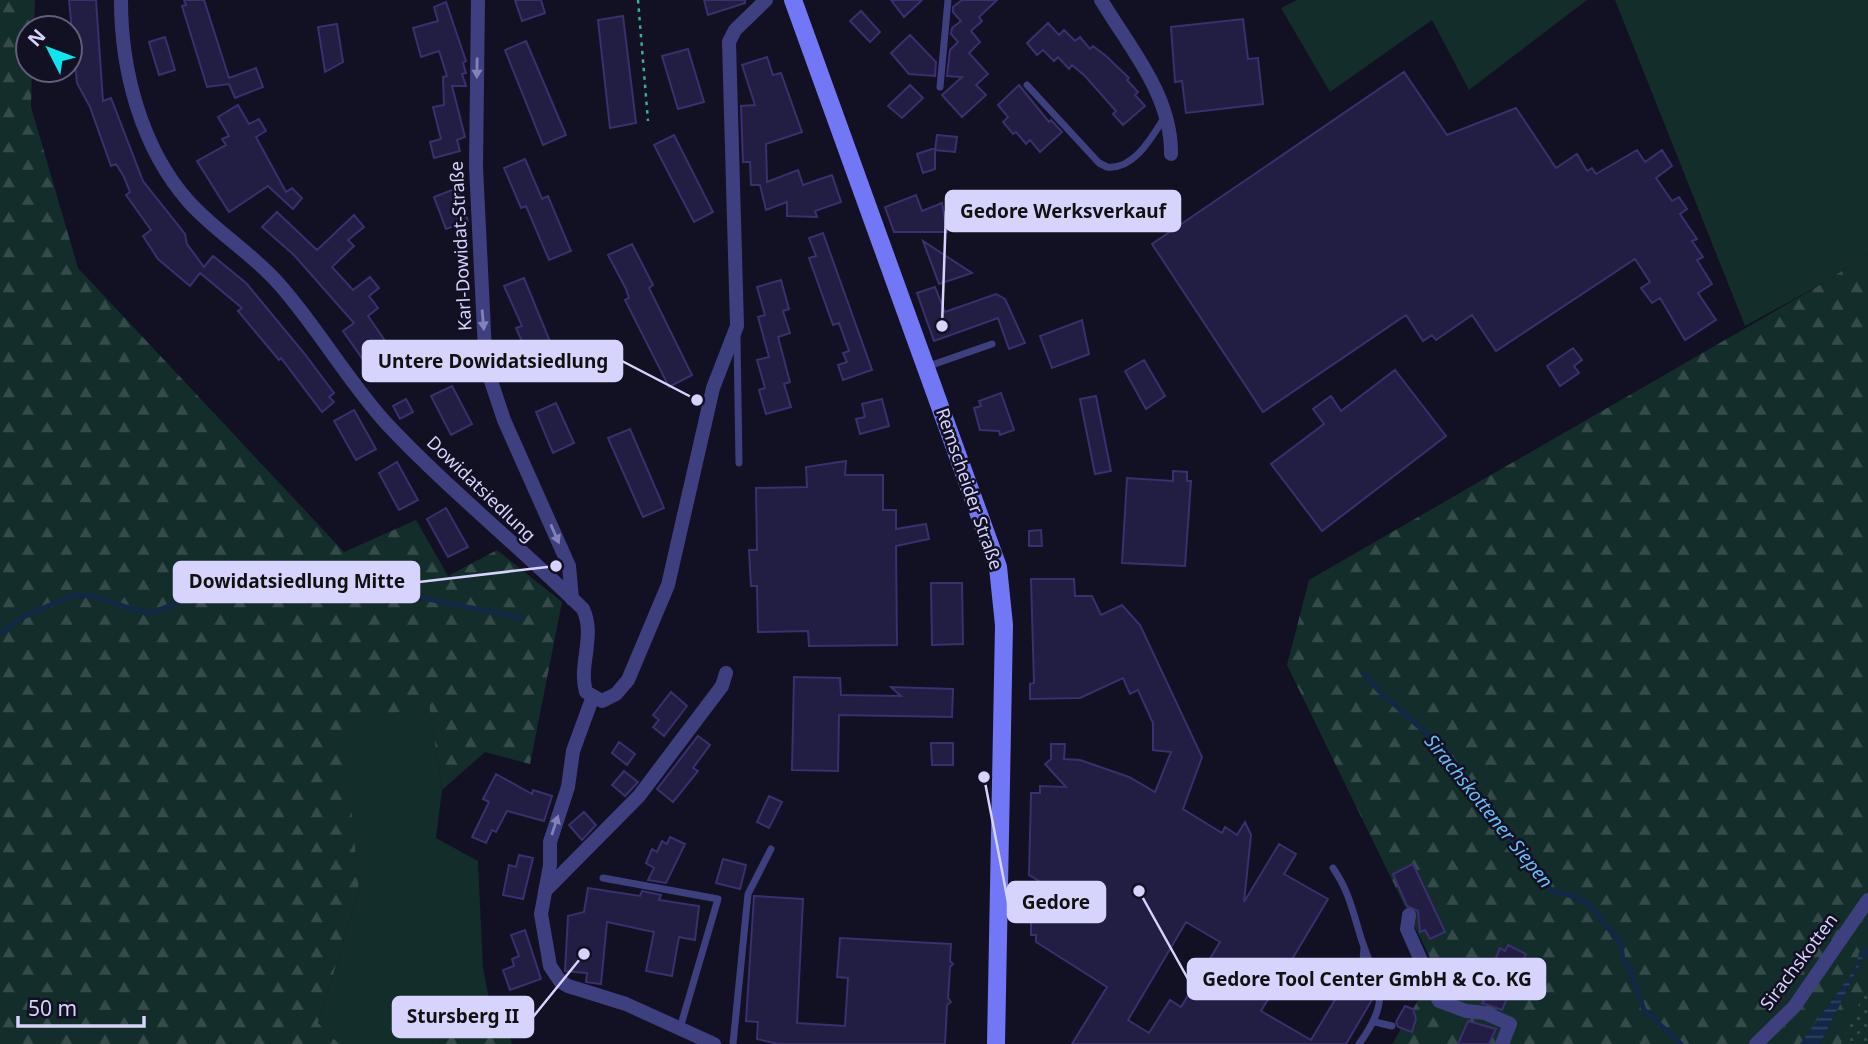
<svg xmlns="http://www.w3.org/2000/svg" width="1868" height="1044" font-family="'Noto Sans',sans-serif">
<defs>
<pattern id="forest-firs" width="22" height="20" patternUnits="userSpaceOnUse" patternTransform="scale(1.75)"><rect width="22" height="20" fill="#132d2a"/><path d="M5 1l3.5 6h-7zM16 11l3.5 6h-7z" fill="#354b4a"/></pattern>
<pattern id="park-dots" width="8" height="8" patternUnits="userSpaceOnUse" patternTransform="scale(1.75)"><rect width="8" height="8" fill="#132d2a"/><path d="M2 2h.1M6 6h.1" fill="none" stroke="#354b4a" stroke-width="1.8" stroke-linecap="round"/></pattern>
<pattern id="water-rules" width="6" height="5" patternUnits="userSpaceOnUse" patternTransform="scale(1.75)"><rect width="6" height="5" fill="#112846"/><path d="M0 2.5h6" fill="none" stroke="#334662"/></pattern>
</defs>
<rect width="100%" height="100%" fill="#121023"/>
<!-- grass -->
<path fill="#132d2a" d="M1297,0H1587L1469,90L1432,20L1330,92L1281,8Z
M1615,0H1868V253L1827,281L1745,326Z
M429,703L442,790L436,838L478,861L483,968L492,1015L438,1044H339L318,1023L359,891L343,727Z"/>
<!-- forest -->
<path fill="url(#forest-firs)" d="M0,0H35L34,28H28V70H32L31,107L78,268L344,552L416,520L448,576L497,550L562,602L530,764L485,752L442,790L429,704L344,727L359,891L318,1023L339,1044H0Z
M1868,253V1044H1820L1863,958L1860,952L1856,967L1800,1044H1392L1436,970L1287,665L1309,580L1827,281Z
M492,1015L506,1022L512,1044H438Z"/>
<!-- park -->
<path fill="url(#park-dots)" d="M1868,984V1044H1841Z"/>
<!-- water -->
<path fill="url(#water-rules)" d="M1859,952L1863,958L1820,1044H1800L1856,967Z"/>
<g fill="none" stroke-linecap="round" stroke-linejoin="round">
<!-- stream -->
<path stroke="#112846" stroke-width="5" d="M0,634L21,618L73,595L94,596L138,611L152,613L205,591L224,589L269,575L299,574L332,586L355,584L521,618
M1364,673L1378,690L1446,751L1516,848L1552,891L1576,897L1590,905L1621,944L1623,961L1629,967L1644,1010L1681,1044
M1862,955L1868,949"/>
</g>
<!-- building -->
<path fill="#221d43" stroke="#39306d" stroke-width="2" fill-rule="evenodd" d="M69,0H96L103,101L111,98L143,181L185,234L187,244L204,267L213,256L246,283L304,353L334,393L329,397L334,402L322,412L281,358L279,360L238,311L242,308L200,273L190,286L158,259L143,236L151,230L126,195L130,192L124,177L116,164L111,166L90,107L77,83Z
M184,0H204L229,78L256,68L263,87L235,98L229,84L207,87L182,6L186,5Z
M515,0H541L545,13L522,21Z
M704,0H745V3L708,15Z
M891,0H922L904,17Z
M962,0H997L979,17L982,21L971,31L980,42L969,53L988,74L976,85L986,95L962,117L942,95L962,77L947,76L950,50L958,42L951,34L952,28L961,21L953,12V7Z
M446,2L466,61L463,63L466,73L462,74L466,86H452L465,137L457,140L460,151L434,158L430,142L441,139L433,107L444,105L443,77L447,76L439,51L421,57L413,28L438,21L434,7Z
M861,11L880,32L870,42L850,21Z
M623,16L636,123L610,128L598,20Z
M1243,19L1248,59L1258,58L1263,104L1186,113L1182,81L1175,82L1171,27Z
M1048,23L1059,35L1064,30L1075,41L1080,37L1090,49L1093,46L1106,56L1129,78L1127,80L1138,92L1135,95L1145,106L1123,125L1113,114L1116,111L1085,76L1072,65L1069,69L1058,57L1054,61L1043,50L1037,55L1027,43Z
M337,24L343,62L325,72L318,27Z
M910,35L936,62L935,76L909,74L891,53Z
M165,37L175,70L159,75L149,42Z
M526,41L566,135L543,145L505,50Z
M688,49L704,102L678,109L662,56Z
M767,57L773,75L781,73L802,132L766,144L767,182L798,170L803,185L832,175L841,202L815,211L817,217L787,216V202L766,210L760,185H751L750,162H743L741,106L755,105L742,65Z
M1404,72L1447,135L1516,108L1556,168L1577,154L1587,171L1592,168L1596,174L1637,150L1645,162L1662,150L1672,166L1656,178L1672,201L1679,197L1687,209L1680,214L1697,239L1692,241L1703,257L1697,260L1712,284L1698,293L1716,320L1685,340L1660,298L1652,303L1641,288L1650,282L1635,259L1496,351L1472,315L1436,340L1432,335L1423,341L1406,315L1263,412L1152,244Z
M910,85L923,98L902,118L888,106Z
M1019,85L1049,122L1051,120L1062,132L1040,152L1030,140L1026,144L1016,132L1013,134L1003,122L1008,117L998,105Z
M238,105L249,124L259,119L266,131L256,137L286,192L292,188L302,198L293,209L268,186L229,212L197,161L226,145L222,139L229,136L218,117Z
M674,135L713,212L694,222L654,145Z
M937,135L957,137L955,152L935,150Z
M935,148V169L923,173L917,154Z
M525,159L542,199L548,196L571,251L549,260L526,206L521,208L504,168Z
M457,188L468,221L446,229L434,197Z
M916,195L922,211L942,203L947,232H894L885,207Z
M277,212L317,250L354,215L364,227L348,240L354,246L332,267L353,290L370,277L379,288L369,296L378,308L368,316L390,348L380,355L386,365L373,374L343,331L354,323L294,255L262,227Z
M823,233L872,370L843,380L838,365L847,362L843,353L849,351L839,323L833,325L809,258L816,256L809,238Z
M923,241L972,273L939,284Z
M632,244L653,285L649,288L692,375L669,387L625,300L629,298L626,289L608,255Z
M524,278L562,371L540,381L516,328L522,326L504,286Z
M781,280L789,309L783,311L790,333L778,337L790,382L784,384L791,407L766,414L759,390L765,388L757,360L769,357L758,317L765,315L757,287Z
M935,287L945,312L996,294L1005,299L1025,343L1009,349L998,318L934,341L917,293Z
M1082,320L1089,354L1052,368L1040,336Z
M1573,348L1582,360L1574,366L1579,373L1560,386L1547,366Z
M1144,360L1165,396L1146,409L1125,371Z
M1395,370L1446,436L1322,531L1271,464L1324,424L1313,409L1331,396L1341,411Z
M452,386L472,424L451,435L431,396Z
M1001,393L1014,430L1000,435L999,431L980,430L974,408L981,406L979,401Z
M1096,396L1111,471L1095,474L1080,399Z
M406,399L413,412L400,419L393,406Z
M882,399L889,426L860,434L856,419L865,417L862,404Z
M556,403L574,443L553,453L536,412Z
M354,410L376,449L356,460L334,421Z
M630,429L664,508L643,517L608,438Z
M846,461L845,475H883V510H896V529L926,524L929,539L896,546L897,645L809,646L808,631L758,632L757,586H751L749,550H757L756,488L807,487L806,467Z
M397,462L418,500L399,510L379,473Z
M1173,471L1187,472V481H1191L1185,566L1122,563L1127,478L1173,481Z
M446,508L468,547L448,557L427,519Z
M1041,530L1042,546H1029V531Z
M1031,579H1074L1075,596H1092L1101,615L1122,605L1140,625L1202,757L1183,809L1222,833L1225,827L1237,835L1245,822L1251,835L1244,902L1279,844L1296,854L1284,874L1328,899L1261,1011L1311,1040L1349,976L1355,986L1363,984L1373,990V998L1346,1044H1072L1107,987L1036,942V935H1031V903H1042V883L1029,875L1031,793H1040V786L1066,787L1045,764L1051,759V744H1065L1064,759L1080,760L1129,777L1155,792L1171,752L1153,750V723L1138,690L1130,694L1123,678L1080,698L1030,699V684L1034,683ZM1186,922L1220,942L1181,1007L1170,1000L1149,1033L1128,1020Z
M931,583H962L963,644L932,645Z
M794,677L840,678L841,695L901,696L891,687L953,689L952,717L839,715L838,771L792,770Z
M671,692L687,706L664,736L653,727L659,720L653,715Z
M698,736L710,745L693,768L698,771L673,802L657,789Z
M619,742L635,754L627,765L612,753Z
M931,743H953V765H932Z
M624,771L638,782L625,796L612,785Z
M496,774L532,794L533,790L552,796L544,821L507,811L496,832L492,830L486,843L472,837L489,802L483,799Z
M769,796L782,802L769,828L757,822Z
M584,812L596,825L582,840L569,825Z
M670,837L685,844L666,883L648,880L654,868L646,863L652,849L657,852L662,841L667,844Z
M519,855L533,858L523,899L503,895L509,865L516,867Z
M723,859L746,865L740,889L716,883Z
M1413,864L1445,932L1430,939L1425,930L1420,932L1418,911L1407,906L1393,874Z
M588,888L640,896L642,891L661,895L659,900L699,906L695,940L679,937L672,976L646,971L654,932L607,922L601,984L586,982L587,973L565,971L568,916L584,912Z
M754,896L803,899L797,1023L845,1026L848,978L837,977L840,938L951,944L950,961L953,964L950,967L948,998L951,1002L947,1005L945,1044H778L757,1039L758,1022L746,1021Z
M525,930L541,979L510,990L503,970L514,966L512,959L519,956L511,935Z
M1508,945L1526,954L1502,1010L1482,1003L1484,1000L1479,998L1500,948L1505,951Z
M1405,1006L1413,1009L1416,1019L1412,1032L1398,1027L1396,1022Z
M1468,1021L1496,1029L1489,1044H1458Z"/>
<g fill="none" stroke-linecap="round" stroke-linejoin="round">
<!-- path -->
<path stroke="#37ae9f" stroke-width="2.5" stroke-dasharray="3.5 5" stroke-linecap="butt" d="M638,0L648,121"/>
<!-- service -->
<path stroke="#3e3f7f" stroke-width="7" d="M1027,85L1099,163L1107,167C1134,170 1152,137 1164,118
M940,87L948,0
M737,337L739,463
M926,367L992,344
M1333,868C1349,891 1353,912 1361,938C1377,987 1394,996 1359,1044
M603,878L718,899L680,1028
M1358,981L1362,975L1364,947
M1375,1022L1392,1026
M733,1044L748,894L771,849"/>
<!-- minor -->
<path stroke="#3e3f7f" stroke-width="14" d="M121,0C121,70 141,148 189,202C216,232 253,254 279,284C318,328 347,380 386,423C448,489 519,546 583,609C596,636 578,665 586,692L602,701L616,694L628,680L668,585L713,388L737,326L729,42L735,30L766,0
M478,0L476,167L485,351L491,381L504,420L569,566L572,599
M1101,0C1130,48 1172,96 1171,154
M592,699L573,751L568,787L550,842V865L541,914L550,966L560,981L568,986L626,1004L714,1044
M545,891L639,796L722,686L726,673
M1409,915L1407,929L1439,1001L1466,1011L1485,1013L1510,1024L1502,1044
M1756,1044L1794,1007L1868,900"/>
<!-- secondary -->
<path stroke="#7277f6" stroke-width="18" d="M793,0L998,567L1004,625L996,1044"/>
</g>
<!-- one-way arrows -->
<defs><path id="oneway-solid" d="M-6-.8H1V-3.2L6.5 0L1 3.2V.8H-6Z" transform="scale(1.75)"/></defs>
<g fill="#8282b7">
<use href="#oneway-solid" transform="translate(477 68) rotate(91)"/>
<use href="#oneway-solid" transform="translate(483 320) rotate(85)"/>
<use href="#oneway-solid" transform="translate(555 534) rotate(66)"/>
<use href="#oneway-solid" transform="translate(555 825) rotate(-72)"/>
</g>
<g text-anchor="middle" stroke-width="5" stroke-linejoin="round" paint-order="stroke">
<!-- street labels -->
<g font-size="18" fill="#d6d4fc" stroke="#121023">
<text transform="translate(461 246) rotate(-93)" y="6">Karl-Dowidat-Straße</text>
<text transform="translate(481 489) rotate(44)" y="6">Dowidatsiedlung</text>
<text transform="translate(969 489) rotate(71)" y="6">Remscheider Straße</text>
<text transform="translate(1799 962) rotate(-53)" y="6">Sirachskotten</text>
</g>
<!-- water labels -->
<g font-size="19" font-style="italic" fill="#69bdf6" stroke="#121023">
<text transform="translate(1489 811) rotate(51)" y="7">Sirachskottener Siepen</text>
</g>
</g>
<!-- callouts -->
<path fill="none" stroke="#d6d4fc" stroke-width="2.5" d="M942 326L946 211M697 400L622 361M556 566L419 582M984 777L1008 902M1139 891L1188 979M584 954L533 1017"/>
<g fill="#d6d4fc" stroke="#121023" stroke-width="2.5">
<circle cx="942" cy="326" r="7"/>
<circle cx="697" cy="400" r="7"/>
<circle cx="556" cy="566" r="7"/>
<circle cx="984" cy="777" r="7"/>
<circle cx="1139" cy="891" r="7"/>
<circle cx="584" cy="954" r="7"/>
</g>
<g fill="#d6d4fc" stroke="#d6d4fc" stroke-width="2.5">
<rect x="946" y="191" width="234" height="40" rx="7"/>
<rect x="363" y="341" width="259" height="40" rx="7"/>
<rect x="174" y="562" width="245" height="40" rx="7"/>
<rect x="1008" y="882" width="97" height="40" rx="7"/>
<rect x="1188" y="959" width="357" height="40" rx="7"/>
<rect x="393" y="997" width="140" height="40" rx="7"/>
</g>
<g font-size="19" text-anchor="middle" font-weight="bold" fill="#111">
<text x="1063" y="218">Gedore Werksverkauf</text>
<text x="493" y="368">Untere Dowidatsiedlung</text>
<text x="297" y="588">Dowidatsiedlung Mitte</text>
<text x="1056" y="909">Gedore</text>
<text x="1367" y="986">Gedore Tool Center GmbH &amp; Co. KG</text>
<text x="463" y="1023">Stursberg II</text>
</g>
<!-- north arrow -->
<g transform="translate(49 49) rotate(312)"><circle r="33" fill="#121023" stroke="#605e7a" stroke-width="2"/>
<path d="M0-5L12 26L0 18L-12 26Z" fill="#0fe5ee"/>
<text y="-10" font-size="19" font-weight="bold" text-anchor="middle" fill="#d6d4fc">N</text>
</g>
<!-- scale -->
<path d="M18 1016v10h126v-10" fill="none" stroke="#d6d4fc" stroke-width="3.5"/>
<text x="28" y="1016" font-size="21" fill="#d6d4fc" stroke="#121023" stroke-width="5" paint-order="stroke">50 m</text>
</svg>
